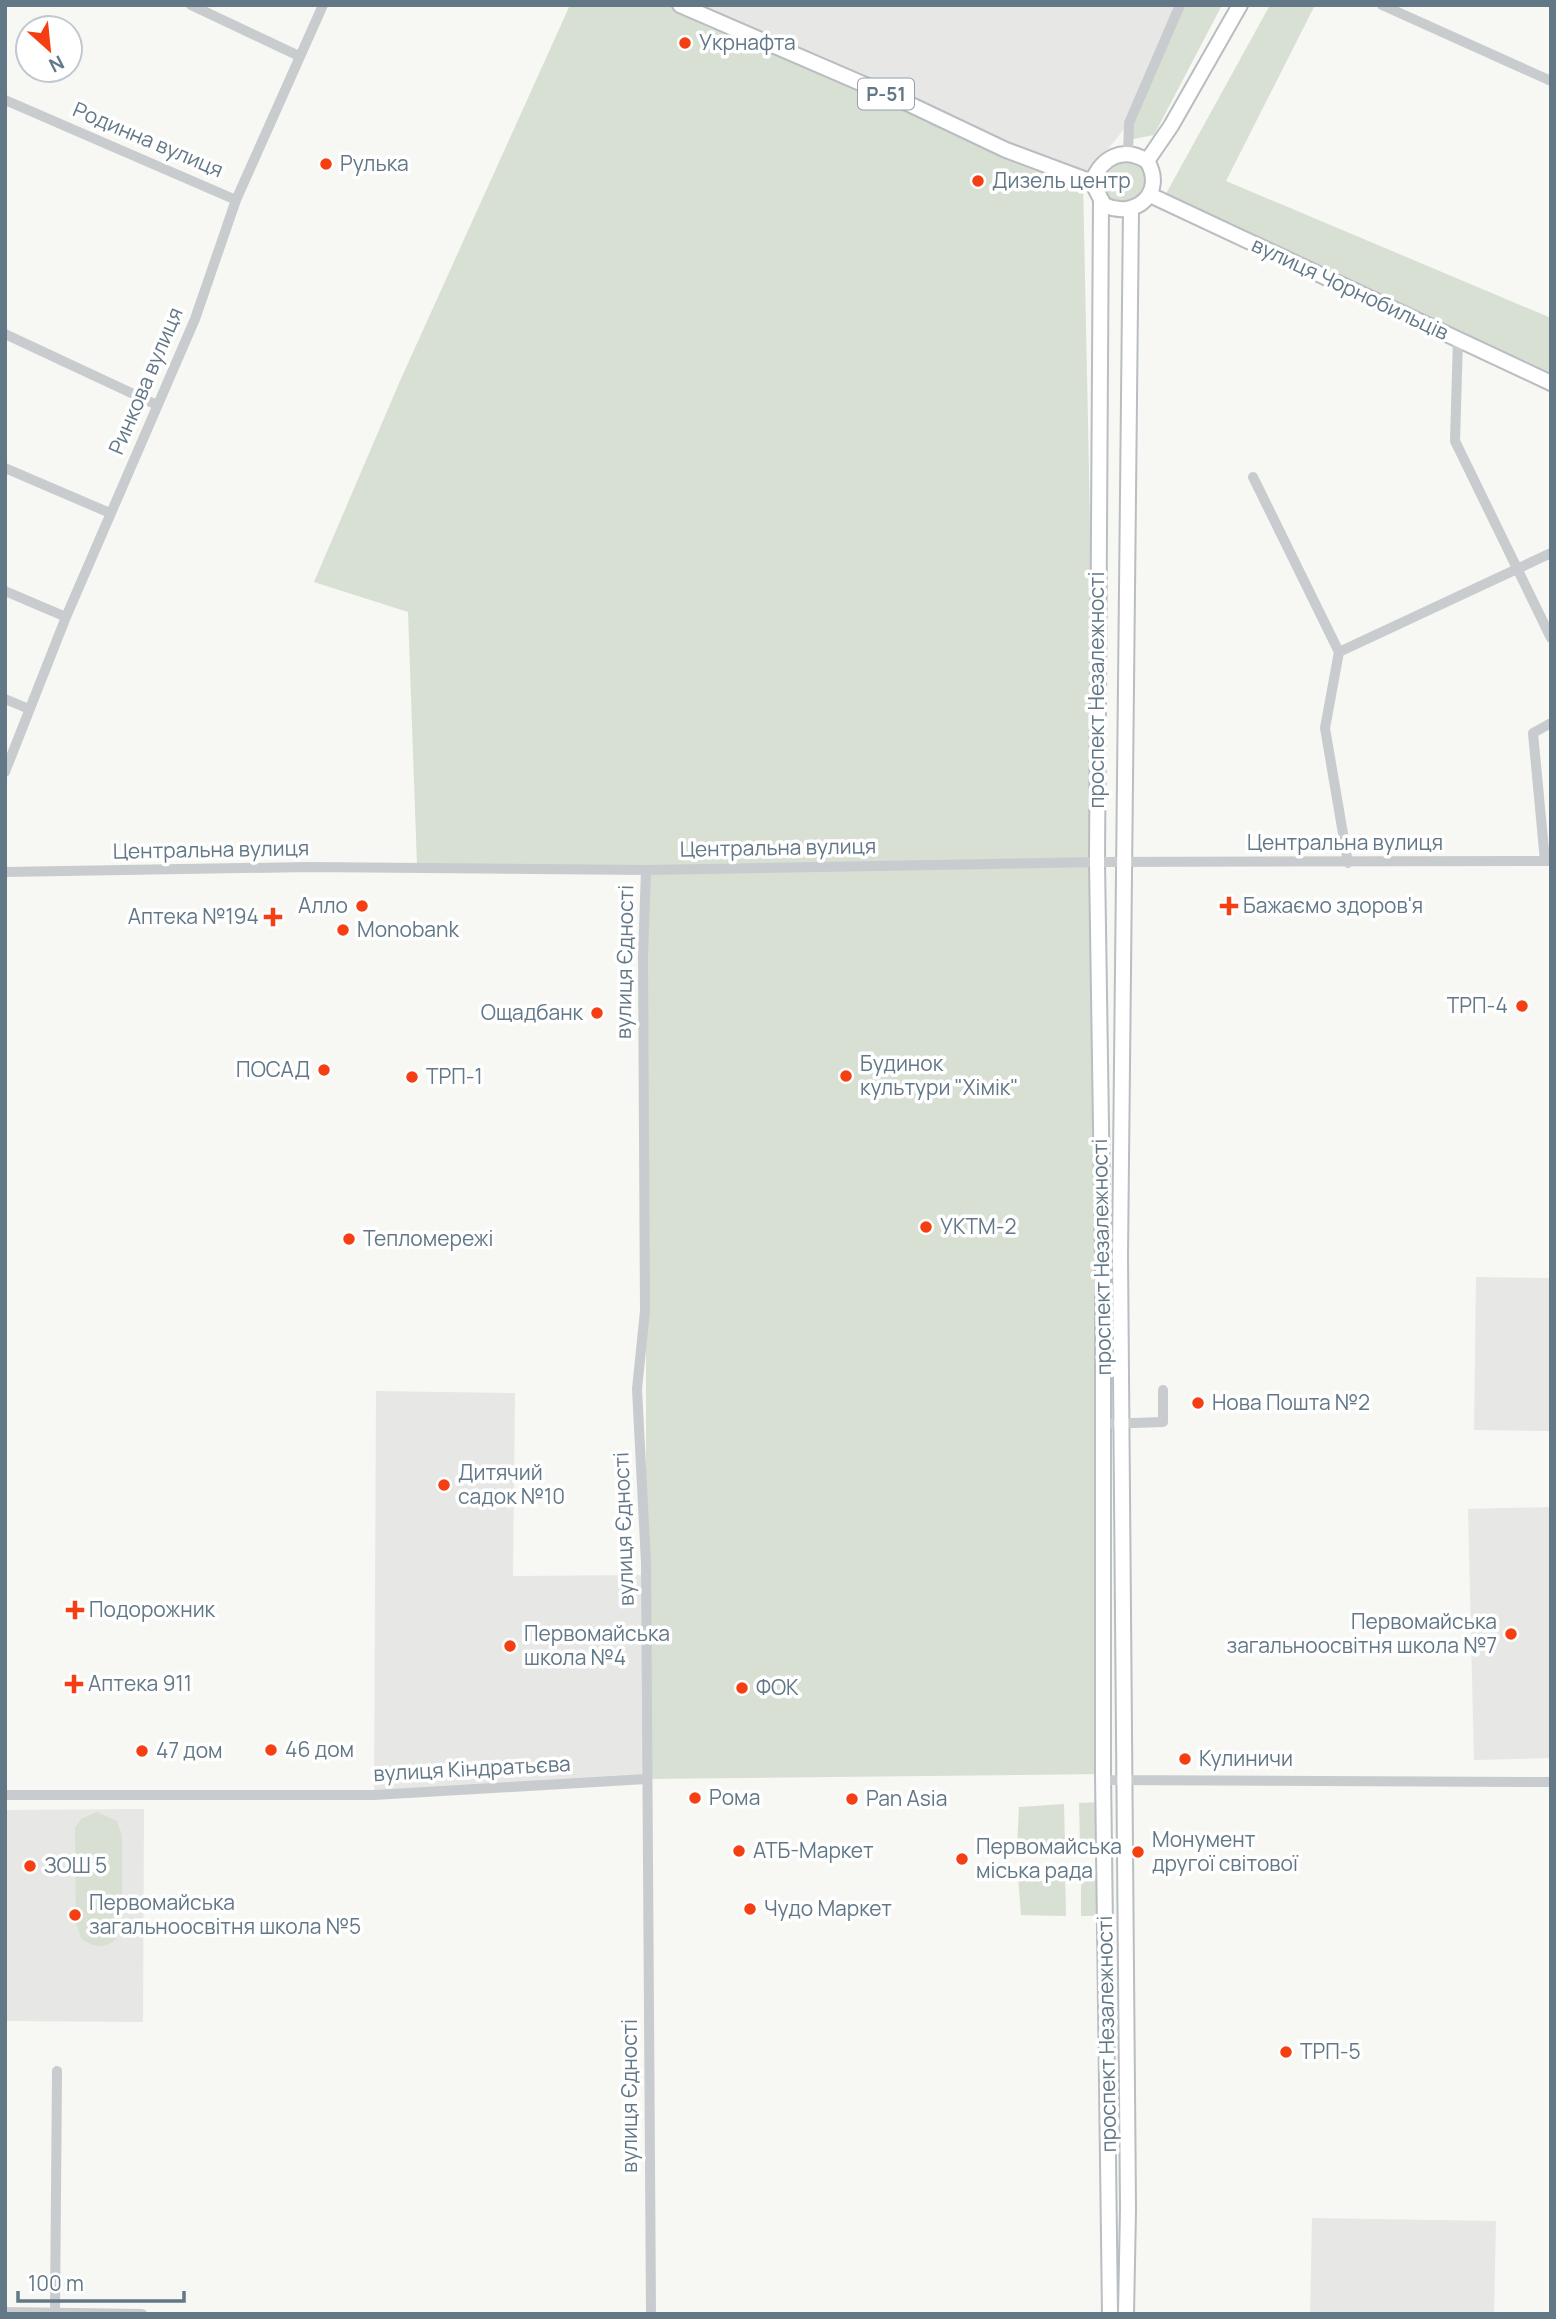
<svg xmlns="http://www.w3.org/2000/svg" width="1556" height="2319" font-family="Manrope,sans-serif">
<rect width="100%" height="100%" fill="#f7f7f3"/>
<!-- built -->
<path fill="#e7e8e6" d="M702,5H1180L1129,123L1083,180L698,14Z
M1476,1277L1551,1278V1431L1474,1430Z
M376,1391L515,1393L513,1576L647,1575L646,1779L374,1795Z
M1551,1507V1758L1474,1760L1468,1509Z
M144,1809L143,2022L5,2021V1810Z
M1312,2218L1496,2221L1494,2314H1310Z"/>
<!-- green -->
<path fill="#d8dfd3" d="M570,5H680L1083,180L1097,862L1103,1774L646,1779V870L417,865L408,612L314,582L400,381Z
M1180,5H1222L1154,135L1128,140L1129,123Z
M1270,5H1315L1226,181L1551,318V383L1162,201Z
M1110,157L1147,161L1150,195L1122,210L1095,192Z
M1104,1802L1105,1844L1080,1845L1079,1803Z
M1064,1804L1065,1845L1017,1846L1019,1807Z
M97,1812L117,1821L122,1835V1930C113,1948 96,1951 81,1938L76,1923L75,1828L81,1819Z
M1065,1874L1066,1916L1021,1915L1018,1875Z
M1081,1874H1105L1106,1916H1081Z"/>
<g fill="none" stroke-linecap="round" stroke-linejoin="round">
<defs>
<path id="secondary" d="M1150,195L1551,383
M1101,200L1097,862L1103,1258V1774L1110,2314
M1126,2314L1128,2209L1120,1256L1131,209"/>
<path id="primary" d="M680,5L907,103L1006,150L1092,182
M1147,161L1171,126L1240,5
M1092,182L1104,205C1136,220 1166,192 1147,161
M1092,182C1102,157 1123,146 1147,161"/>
</defs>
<!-- secondary casing -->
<use href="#secondary" stroke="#b8bec2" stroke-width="18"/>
<!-- primary casing -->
<use href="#primary" stroke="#b9bdc1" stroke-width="18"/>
<!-- street -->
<path stroke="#c8cccf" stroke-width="10" d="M191,5L299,56
M1382,5L1551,81
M5,100L236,200
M1128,154L1129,123L1180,5
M5,334L157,405
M1458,339L1455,441L1551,638
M5,468L110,513
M1253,477L1339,652L1325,728L1348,863
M5,591L66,617
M1339,652L1551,553
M5,699L29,709
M5,772L66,617L195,319L236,200L323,5
M1545,861L1533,733L1551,723
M646,870L643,957L645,1311L637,1389L646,1563L651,2314
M5,872L309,867L646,870L1097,862L1551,861
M1104,1424L1163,1422V1390
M1104,1776V1780L1551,1782
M5,1795H374L646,1779
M5,2312L142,2314
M55,2312L57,2071"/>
<!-- secondary -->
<use href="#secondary" stroke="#fff" stroke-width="14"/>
<!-- primary -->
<use href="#primary" stroke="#fff" stroke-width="14"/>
</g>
<!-- markers -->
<g fill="#f63e13" stroke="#fff" stroke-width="2.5">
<circle cx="685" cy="43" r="7"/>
<circle cx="326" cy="164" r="7"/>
<circle cx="978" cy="181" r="7"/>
<circle cx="362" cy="906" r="7"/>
<path d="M1225.5 895.5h7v7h7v7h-7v7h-7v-7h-7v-7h7z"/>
<path d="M269.5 906.5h7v7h7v7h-7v7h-7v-7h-7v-7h7z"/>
<circle cx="343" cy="930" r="7"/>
<circle cx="1522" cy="1006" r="7"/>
<circle cx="597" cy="1013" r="7"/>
<circle cx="324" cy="1070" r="7"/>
<circle cx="846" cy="1076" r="7"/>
<circle cx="412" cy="1077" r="7"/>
<circle cx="926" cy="1227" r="7"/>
<circle cx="349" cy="1239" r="7"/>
<circle cx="1198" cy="1403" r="7"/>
<circle cx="444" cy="1485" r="7"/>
<path d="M71.5 1599.5h7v7h7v7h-7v7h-7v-7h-7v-7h7z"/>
<circle cx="1511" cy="1634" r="7"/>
<circle cx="510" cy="1646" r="7"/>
<path d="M70.5 1673.5h7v7h7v7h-7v7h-7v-7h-7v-7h7z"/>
<circle cx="742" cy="1688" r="7"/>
<circle cx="271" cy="1750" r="7"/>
<circle cx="142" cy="1751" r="7"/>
<circle cx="1185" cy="1759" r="7"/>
<circle cx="695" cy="1798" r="7"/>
<circle cx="852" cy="1799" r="7"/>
<circle cx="739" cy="1851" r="7"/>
<circle cx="1138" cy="1852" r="7"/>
<circle cx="962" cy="1859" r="7"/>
<circle cx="30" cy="1866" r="7"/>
<circle cx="750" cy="1909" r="7"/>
<circle cx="75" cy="1915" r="7"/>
<circle cx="1286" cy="2052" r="7"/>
</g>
<g text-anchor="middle" stroke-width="7" stroke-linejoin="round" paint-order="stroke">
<!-- shield labels -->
<rect fill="#fff" stroke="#91a0ab" stroke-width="2" x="858" y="78.5" width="56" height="31" rx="5"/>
<g font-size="19" font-weight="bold" fill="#627887">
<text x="886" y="101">Р-51</text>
</g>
<!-- poi labels -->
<g font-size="21" fill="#627887" stroke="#fff" text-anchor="start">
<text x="699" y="50">Укрнафта</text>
<text x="340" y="171">Рулька</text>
<text x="992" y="188">Дизель центр</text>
<text x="348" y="913" text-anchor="end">Алло</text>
<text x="1243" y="913">Бажаємо здоров'я</text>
<text x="259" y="924" text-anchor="end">Аптека №194</text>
<text x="357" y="937">Monobank</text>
<text x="1508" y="1013" text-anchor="end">ТРП-4</text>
<text x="583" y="1020" text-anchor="end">Ощадбанк</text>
<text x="860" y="1071">Будинок<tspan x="860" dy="24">культури "Хімік"</tspan></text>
<text x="310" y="1077" text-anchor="end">ПОСАД</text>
<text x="426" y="1084">ТРП-1</text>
<text x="940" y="1234">УКТМ-2</text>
<text x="363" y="1246">Тепломережі</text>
<text x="1212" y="1410">Нова Пошта №2</text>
<text x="458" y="1480">Дитячий<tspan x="458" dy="24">садок №10</tspan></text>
<text x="89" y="1617">Подорожник</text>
<text x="1497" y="1629" text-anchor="end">Первомайська<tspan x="1497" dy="24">загальноосвітня школа №7</tspan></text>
<text x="524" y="1641">Первомайська<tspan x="524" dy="24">школа №4</tspan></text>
<text x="88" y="1691">Аптека 911</text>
<text x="756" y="1695">ФОК</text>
<text x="285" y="1757">46 дом</text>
<text x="156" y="1758">47 дом</text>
<text x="1199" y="1766">Кулиничи</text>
<text x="709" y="1805">Рома</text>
<text x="866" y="1806">Pan Asia</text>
<text x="1152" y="1847">Монумент<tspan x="1152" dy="24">другої світової</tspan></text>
<text x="976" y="1854">Первомайська<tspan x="976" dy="24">мiська рада</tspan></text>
<text x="753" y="1858">АТБ-Маркет</text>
<text x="44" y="1873">ЗОШ 5</text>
<text x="89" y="1910">Первомайська<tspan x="89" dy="24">загальноосвітня школа №5</tspan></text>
<text x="764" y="1916">Чудо Маркет</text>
<text x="1300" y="2059">ТРП-5</text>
</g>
<!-- street labels -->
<g font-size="21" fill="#627887" stroke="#fff">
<text transform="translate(148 140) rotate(23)" y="7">Родинна вулиця</text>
<text transform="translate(1350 289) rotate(25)" y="7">вулиця Чорнобильців</text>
<text transform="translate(146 381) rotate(-67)" y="7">Ринкова вулиця</text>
<text transform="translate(1097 690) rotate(-90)" y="7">проспект Незалежності</text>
<text x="1345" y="850">Центральна вулиця</text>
<text transform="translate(778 848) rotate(-1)" y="7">Центральна вулиця</text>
<text transform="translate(211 850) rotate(-1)" y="7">Центральна вулиця</text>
<text transform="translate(625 962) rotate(-89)" y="7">вулиця Єдності</text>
<text transform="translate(1102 1257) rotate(-91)" y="7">проспект Незалежності</text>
<text transform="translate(624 1529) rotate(-92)" y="7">вулиця Єдності</text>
<text transform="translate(472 1769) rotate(-3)" y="7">вулиця Кіндратьєва</text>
<text transform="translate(1107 2034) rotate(-91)" y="7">проспект Незалежності</text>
<text transform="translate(630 2096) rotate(-90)" y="7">вулиця Єдності</text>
</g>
</g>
<!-- border -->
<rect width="1556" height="2319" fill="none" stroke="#627887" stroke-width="14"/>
<!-- north arrow -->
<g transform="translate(49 49) rotate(153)"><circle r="33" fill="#ffffff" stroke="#c0c9cf" stroke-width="2"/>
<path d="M0-5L12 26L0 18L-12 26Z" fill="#f63e13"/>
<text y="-10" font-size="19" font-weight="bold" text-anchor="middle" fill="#627887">N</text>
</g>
<!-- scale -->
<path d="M18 2291v10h166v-10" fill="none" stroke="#627887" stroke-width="3.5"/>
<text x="28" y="2291" font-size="21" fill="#627887" stroke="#ffffff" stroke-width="5" paint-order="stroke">100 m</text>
</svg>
